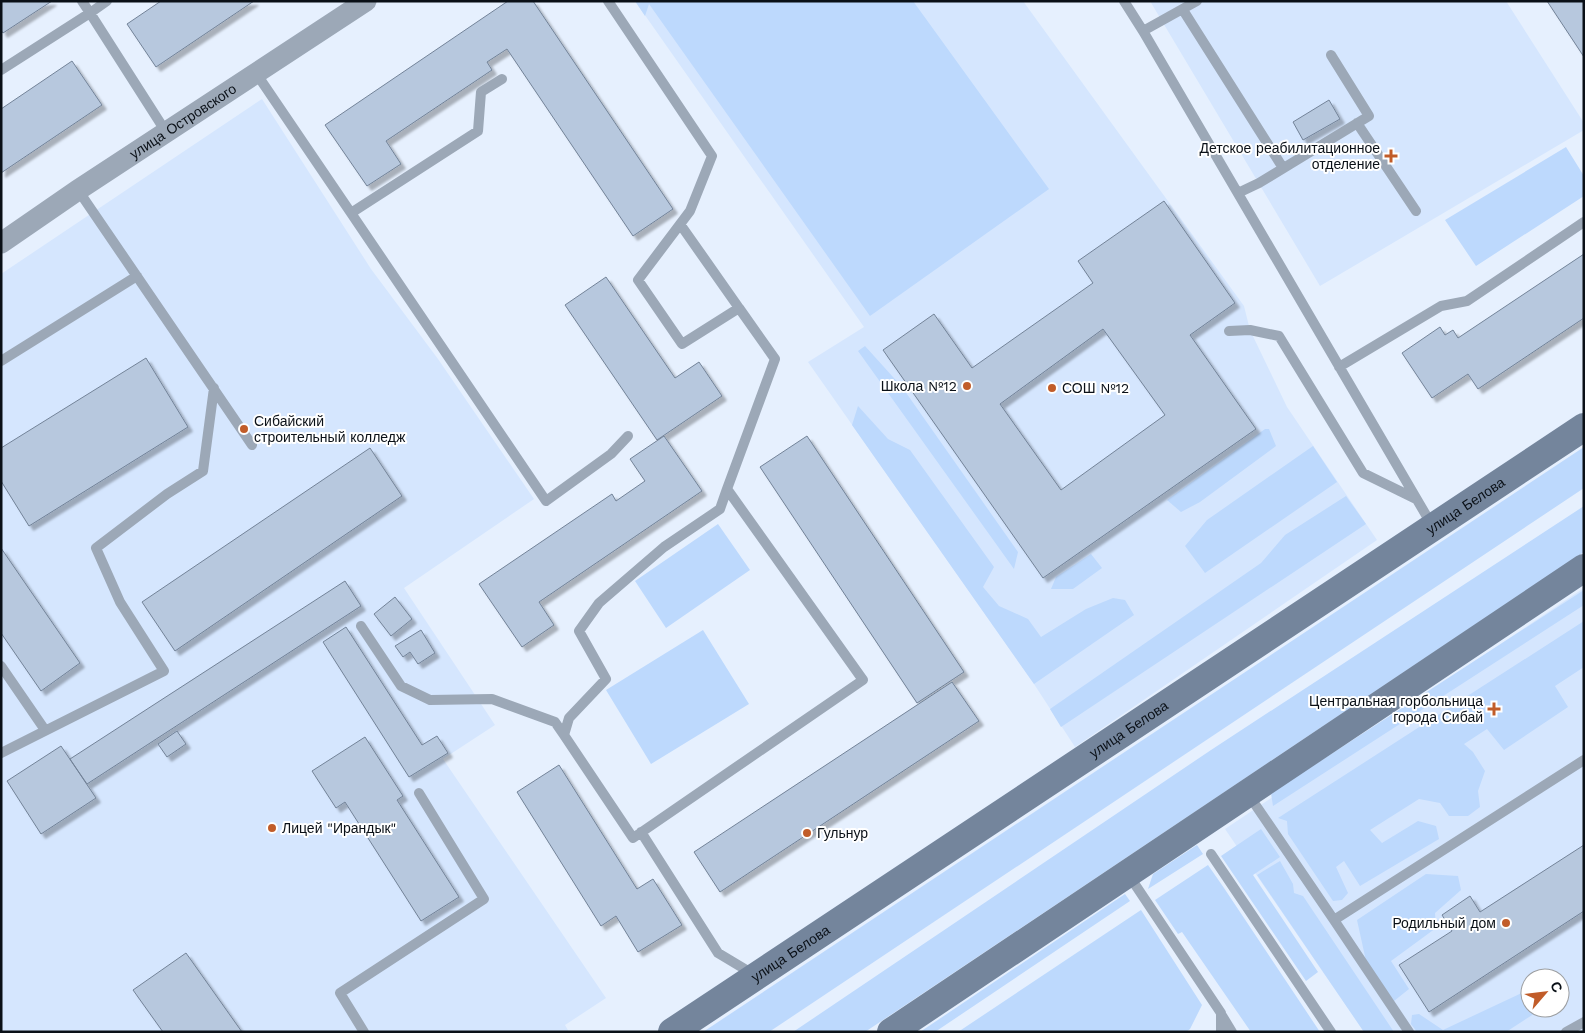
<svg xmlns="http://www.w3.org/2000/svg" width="1585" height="1033" font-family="'Work Sans',sans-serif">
<defs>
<filter id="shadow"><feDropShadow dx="4.5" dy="4.5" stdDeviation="1" flood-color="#0004"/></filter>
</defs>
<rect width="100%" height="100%" fill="#e6f0fe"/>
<!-- built -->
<path fill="#d5e6fe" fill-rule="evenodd" d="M635,1H1023L1244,306L1250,330L1287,407L1377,540L1075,747L1034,684L808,362L864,327Z
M1150,1H1506L1584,123V130L1320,286Z
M262,99L371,269L438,359L534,499L404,588L495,725L443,759L606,998L565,1025L569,1032H1V274Z
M1584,588V1032H1364L1225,829ZM1530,978H1560V1008H1530Z"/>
<!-- green -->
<path fill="#bdd9fd" d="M635,1H913L1049,189L870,316L649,4L645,16Z
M1566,147L1584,176V196L1476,266L1445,220Z
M865,346L902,387L1018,552L1014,569L858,351Z
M858,406L888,439L910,450L994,567L983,587L999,606L1028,619L1041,637L1086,609L1113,598L1125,600L1134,615L1034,684L852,425Z
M1265,429H1269L1276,446L1200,502L1181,512L1167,500Z
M1313,446L1337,482L1205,573L1185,546L1207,520Z
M1584,447V488L769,1032H703Z
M1346,496L1366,524L1061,727L1050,709L1261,563L1285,535Z
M1584,506V552L865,1032H793L1211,750Z
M718,524L750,570L666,628L635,581Z
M1091,554L1102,568L1073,589H1051L1056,577Z
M1584,590V605L1273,806L1271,793Z
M1584,621V667L1555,686L1568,707L1504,750L1487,729L1464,744L1473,752L1485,771L1478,791L1480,807L1468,816H1449L1440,803L1419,799L1370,830L1382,843L1418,821L1436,826L1439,839L1360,886L1344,861L1336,867L1348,893L1342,900L1333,901L1288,834L1287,821L1278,818Z
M703,630L749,704L651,764L606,690Z
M1261,829L1280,857L1253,875L1318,972L1306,981L1221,856Z
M1197,845L1203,854L1148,889L1153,874Z
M1280,861L1293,884L1294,893L1303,896L1394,1032H1364L1257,875Z
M1208,865L1224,888L1320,1032H1251L1182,932L1178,934L1155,900Z
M1426,874L1458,876L1461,890L1435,913L1436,928L1391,961L1409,989L1394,1001L1366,961L1357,920Z
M1125,894L1130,901L935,1032H920Z
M1141,910L1202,1005L1190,1029L1186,1032H958Z
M1530,989V1008H1543L1506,1032H1417L1411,1024L1412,1015L1419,1014L1443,1030Z"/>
<!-- building -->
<path fill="#b7c8de" stroke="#738398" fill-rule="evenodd" filter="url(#shadow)" d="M1,1H52L3,33L1,30Z
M161,1H254L156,67L127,24Z
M508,1H533L673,209L633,236L507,49L487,62L492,70L386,141L401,164L367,186L325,125Z
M1547,1H1584V57Z
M72,61L102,105L1,173V109Z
M1329,100L1340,119L1303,140L1293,122Z
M1164,201L1235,303L1190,335L1256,429L1043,578L883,350L934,314L972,368L1093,283L1078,261ZM1103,329L1165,415L1061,490L1000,404Z
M1584,254V318L1478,389L1468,374L1432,398L1402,353L1440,327L1445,335L1453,330L1458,338Z
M606,277L675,378L699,362L722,396L657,440L565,305Z
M146,358L188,427L29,526L1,481V448Z
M664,436L702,491L539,602L554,625L522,647L479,584L612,494L616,501L645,481L630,459Z
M807,436L964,672L917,703L760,467Z
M370,448L402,496L175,651L142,602Z
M1,548L80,663L41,691L1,633Z
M345,581L361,606L87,784L70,759Z
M395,597L412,619L391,636L374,614Z
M346,627L422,745L437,736L448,753L409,777L323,642Z
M421,630L435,653L418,664L410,652L403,657L395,646Z
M952,682L979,721L720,892L694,852Z
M177,731L186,744L167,757L158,744Z
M365,737L403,796L397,800L459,897L421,921L345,802L336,808L312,771Z
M61,746L96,798L41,834L7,781Z
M559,765L637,889L653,879L682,925L638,952L616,916L601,926L517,792Z
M1584,845V911L1429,1012L1399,965L1452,931L1442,915L1470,896L1480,912Z
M186,953L242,1032H163L133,990Z"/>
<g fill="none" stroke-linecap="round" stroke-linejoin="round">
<!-- lane -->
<path stroke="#9ca8b7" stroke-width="10" d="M82,1L90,13L107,1
M608,1L712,156L690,211L638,280L682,344L739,308L775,359L727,489L863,680L633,838L564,735L569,718L606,679L579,631L599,603L664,547L720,509L727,489
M1124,1L1143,31
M1197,1L1143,31L1433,527
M1183,10L1283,168
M1,70L90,13L166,132
M256,73L351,213L478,131L481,92L502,79
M1357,123L1416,211
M78,190L252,445
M1238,193L1259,183L1369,116L1331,55
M351,213L546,501L611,454L628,436
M680,224L739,308
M1229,331L1250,330L1279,336L1363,473L1416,499
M1,361L137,276
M1339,367L1441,306L1467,301L1584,222
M361,626L401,686L430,700L492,699L555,722L564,735
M1,666L45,730
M1,753L164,671L120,602L96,548L167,494L203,471L214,388
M1248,794L1334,920L1584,760
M641,832L718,953L753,974
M1211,854L1331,1032
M1128,874L1221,1013V1032
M1334,920L1409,1032
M1221,1014L1232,1032
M364,1032L340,993L484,899L419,793
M1566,1032L1584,1022"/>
<!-- street -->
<path stroke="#9ca8b7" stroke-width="21" id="s1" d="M1,243L78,190L366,1"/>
<!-- secondary -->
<g stroke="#74859c" stroke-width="28">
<path id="s2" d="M672,1032L1584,427"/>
<path d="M891,1032L1584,568"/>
</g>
</g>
<!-- markers -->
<g fill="#c15c29" stroke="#fff" stroke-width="2">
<path d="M1388.5 148.5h5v5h5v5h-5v5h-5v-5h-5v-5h5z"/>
<circle cx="967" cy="386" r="5"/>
<circle cx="1052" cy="388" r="5"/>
<circle cx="244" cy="429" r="5"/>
<path d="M1491.5 701.5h5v5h5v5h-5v5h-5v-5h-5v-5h5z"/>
<circle cx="272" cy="828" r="5"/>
<circle cx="807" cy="833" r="5"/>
<circle cx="1506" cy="923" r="5"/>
</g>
<g text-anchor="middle" stroke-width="4" stroke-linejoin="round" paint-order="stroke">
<!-- street labels -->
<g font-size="14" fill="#0a1017" stroke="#fff">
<text dy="5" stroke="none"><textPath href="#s1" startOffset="219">улица Островского</textPath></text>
<text dy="5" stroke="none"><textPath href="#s2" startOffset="952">улица Белова</textPath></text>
<text dy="5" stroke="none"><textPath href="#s2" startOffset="548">улица Белова</textPath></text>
<text dy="5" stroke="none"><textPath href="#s2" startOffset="142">улица Белова</textPath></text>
</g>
<!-- poi labels -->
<g font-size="14" fill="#0a1017" stroke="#fff" text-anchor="end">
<text x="1380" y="153">Детское реабилитационное<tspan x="1380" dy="16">отделение</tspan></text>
<text x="957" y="391">Школа №12</text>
<text x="1062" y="393" text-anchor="start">СОШ №12</text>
<text x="254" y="426" text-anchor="start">Сибайский<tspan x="254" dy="16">строительный колледж</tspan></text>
<text x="1483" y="706">Центральная горбольница<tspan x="1483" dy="16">города Сибай</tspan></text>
<text x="282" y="833" text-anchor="start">Лицей "Ирандык"</text>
<text x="817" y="838" text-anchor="start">Гульнур</text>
<text x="1496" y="928">Родильный дом</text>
</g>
</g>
<!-- border -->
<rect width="1585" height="1033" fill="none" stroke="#0a1017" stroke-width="5"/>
<!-- north arrow -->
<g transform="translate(1545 993) rotate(62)"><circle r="24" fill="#ffffff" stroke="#9d9fa2"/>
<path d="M0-4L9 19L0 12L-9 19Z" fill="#c15c29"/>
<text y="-8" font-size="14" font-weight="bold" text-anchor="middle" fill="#0a1017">С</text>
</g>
</svg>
